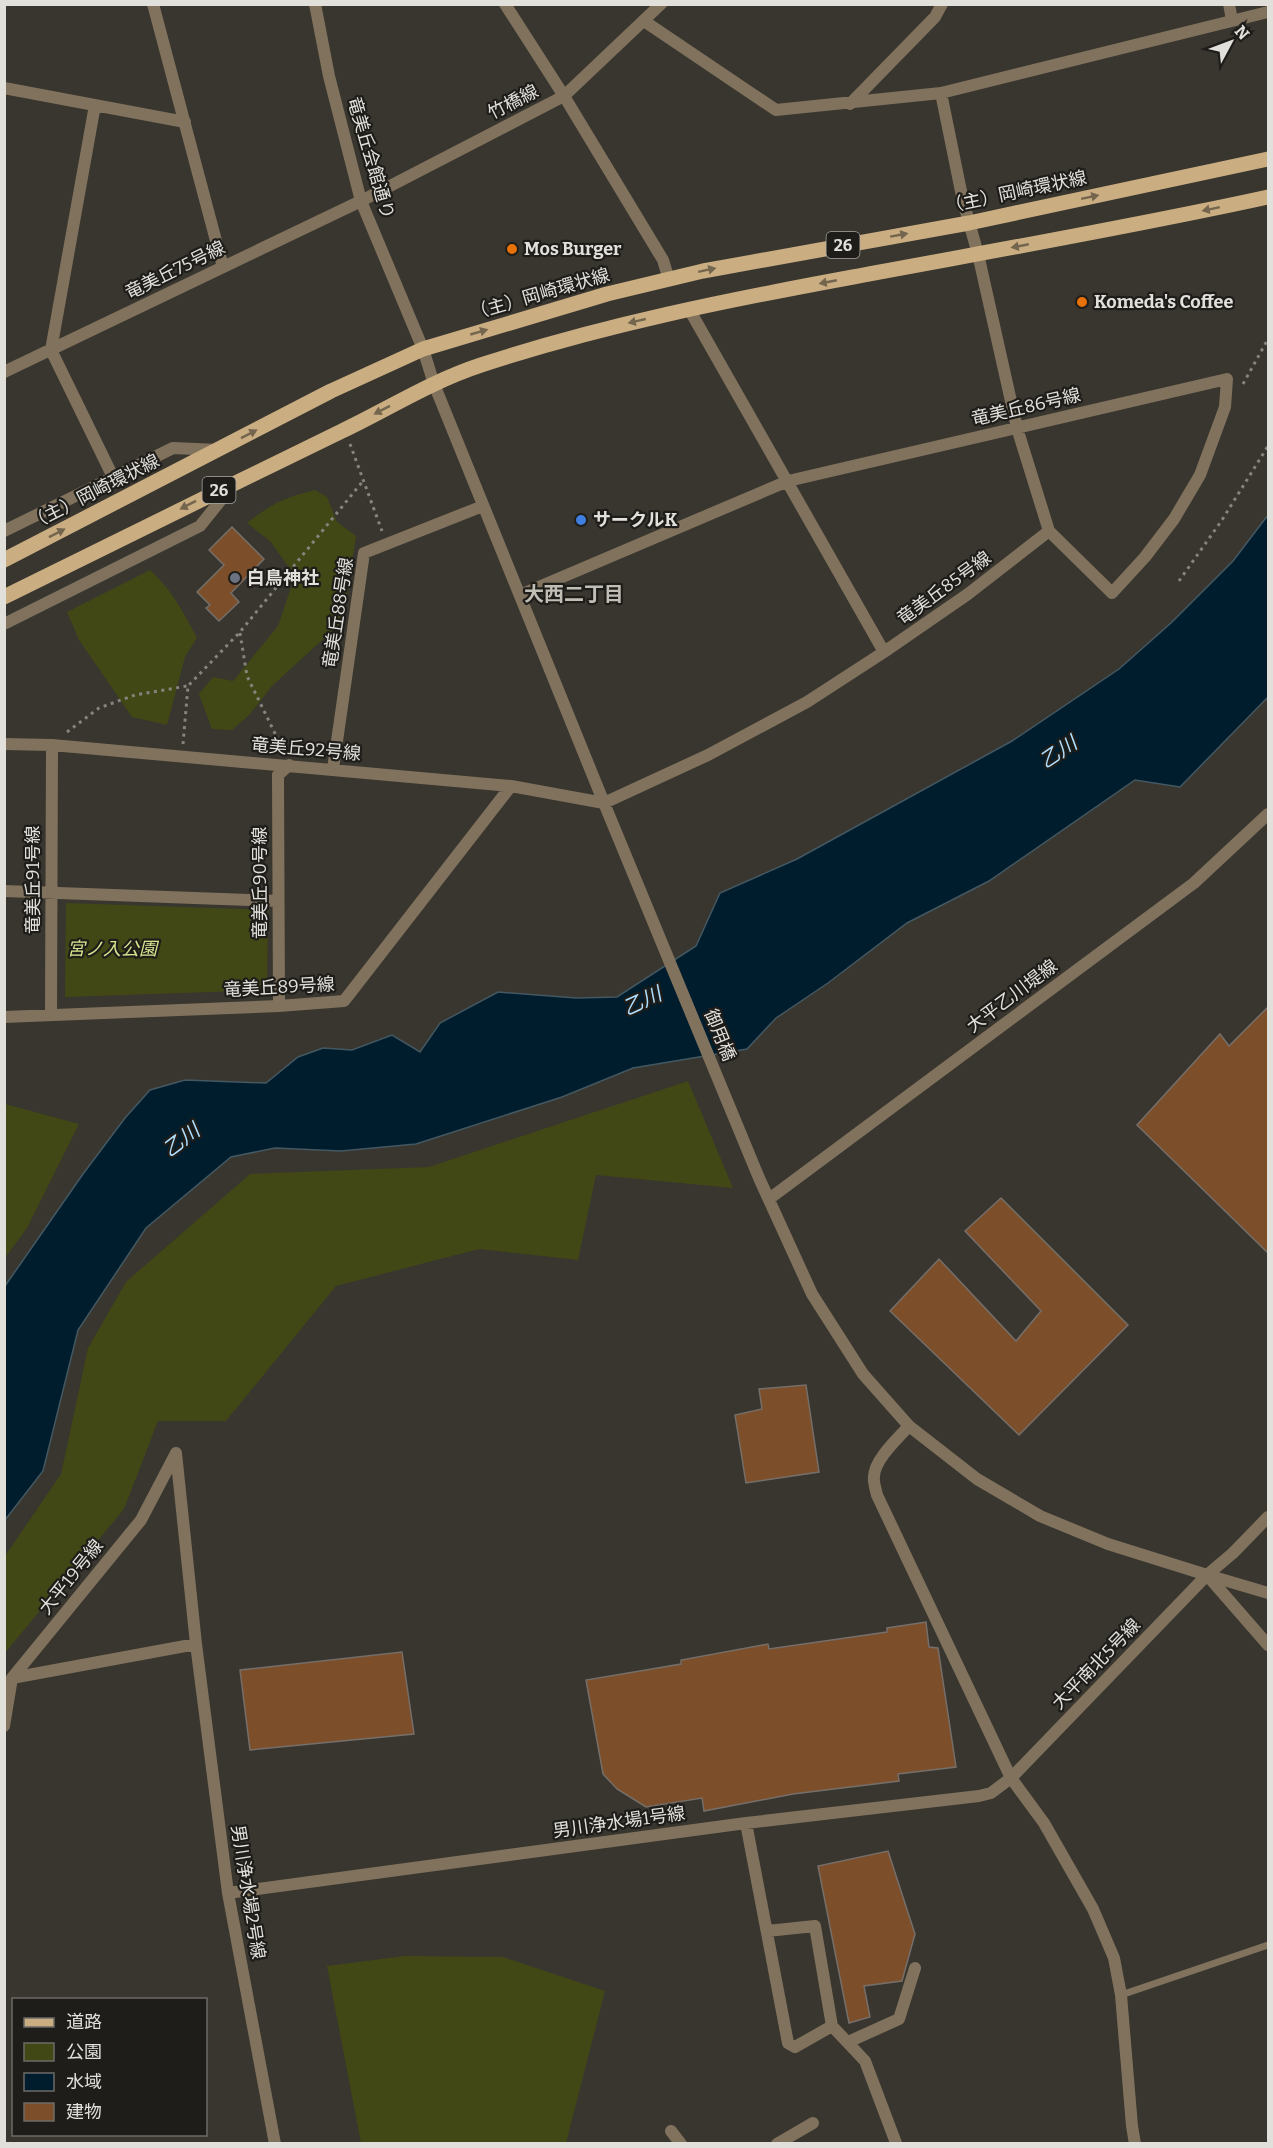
<svg xmlns="http://www.w3.org/2000/svg" width="1273" height="2148" font-family="Bitter,'Noto Sans JP',serif">
<rect width="100%" height="100%" fill="#38362f"/>
<!-- green -->
<path fill="#424815" d="M315,490L327,497L337,522L356,536L343,621L272,686L250,714L232,730L212,729L199,694L213,677L233,681L278,626L295,576L270,541L247,523C271,504 285,497 315,490Z
M150,570C172,590 184,613 197,638L185,657L167,725L132,717L79,640L67,612Z
M66,903L268,910L267,990L65,997Z
M688,1081L733,1188L596,1175L578,1260L479,1249L336,1286L226,1421H158L124,1509L5,1653V1556L61,1474L88,1348L126,1282L250,1174L429,1167Z
M5,1104L79,1124L27,1228L5,1258Z
M405,1956L503,1957L605,1991L566,2143H361L327,1966Z"/>
<!-- water -->
<path fill="#001d2e" stroke="#445862" stroke-width="1.5" d="M1268,515V697L1180,787L1135,780L989,881L907,923L828,983L776,1018L747,1049L633,1068L562,1097L416,1144L341,1151L275,1148L231,1157L146,1228L78,1330L43,1471L5,1520V1286L83,1174L125,1118L150,1090L185,1080L266,1083L298,1057L323,1048L352,1050L392,1035L420,1052L440,1023L498,992L576,998L617,997L696,946L720,893L797,859L1012,741L1119,669L1171,623L1233,561Z"/>
<!-- building -->
<path fill="#7c4f2a" stroke="#766e69" stroke-width="1.5" d="M232,527L264,559L231,593L239,602L219,621L206,608L210,605L197,592L224,565L209,550Z
M1269,1006V1254L1137,1125L1220,1034L1229,1046Z
M1001,1198L1128,1325L1019,1435L890,1311L939,1259L1016,1341L1041,1311L965,1231Z
M806,1385L819,1472L746,1483L735,1415L762,1409L759,1389Z
M926,1622L929,1647L938,1648L956,1767L898,1774L899,1781L793,1794L704,1811L702,1798L646,1807L617,1789L603,1774L586,1680L681,1664V1660L768,1644L769,1649L887,1632V1628Z
M402,1652L414,1734L250,1750L240,1670Z
M888,1851L915,1934L902,1981L864,1986L870,2017L849,2023L818,1866Z"/>
<g fill="none" stroke-linecap="round" stroke-linejoin="round">
<!-- path -->
<path stroke="#86847e" stroke-width="3" stroke-dasharray="3 4.5" stroke-linecap="butt" d="M1243,384L1268,339
M350,444L382,531
M1179,581L1222,520L1268,446
M240,633L247,676L284,752
M67,732L99,708L135,695L187,686
M183,744L188,686L240,632L363,481"/>
<!-- service -->
<path stroke="#81725d" stroke-width="7" d="M1121,1995L1268,1945"/>
<!-- minor -->
<path stroke="#81725d" stroke-width="12" d="M153,4L223,267
M505,4L564,96L663,260L669,280
M1229,4L1232,20
M644,21L776,110L941,93L1268,12
M4,88L185,122
M850,104L935,17L942,4
M95,105L51,350L113,477
M689,309L884,652
M4,372L361,201
M434,384L604,803L759,1178L812,1294L863,1374L909,1426L977,1479L1040,1516L1108,1544L1207,1575L1268,1645
M4,531L173,448L218,450
M520,595L788,481L1227,379L1225,407L1200,475L1174,519L1145,557L1112,593L1049,531L1017,428L978,254L963,201L941,93
M4,624L200,526L233,485
M4,744L52,745L511,786L604,803L708,755L807,702L884,652L968,594L1049,531
M333,769L364,553L483,506
M4,891L278,901
M279,1006L278,775L289,765
M51,1015L52,745
M4,1017L279,1006L344,1001L511,786
M769,1199L1194,883L1268,814
M176,1453L196,1644L228,1893L275,2144
M12,1678L196,1644
M4,1726L12,1678L141,1520L176,1453
M746,1823L788,2043L795,2047L832,2026
M228,1893L746,1823L979,1796L991,1793L1011,1778L1207,1575L1233,1553L1268,1517
M767,1931L815,1926L832,2026L865,2061L896,2143
M848,2042L899,2019L915,1968
M671,2131L681,2144
M777,2144L813,2123"/>
<!-- tertiary -->
<path stroke="#81725d" stroke-width="12" d="M315,4L329,76L361,201L423,349L434,384
M361,201L564,96L661,4
M909,1426C898,1438 874,1460 874,1477C873,1482 876,1490 877,1495L1011,1778L1044,1823L1093,1909L1114,1958L1121,1995L1132,2126L1135,2144
M1207,1575L1268,1593"/>
<!-- primary -->
<path stroke="#caad81" stroke-width="15" d="M4,560L331,391L423,349L607,294L703,271L969,223L1268,159
M4,597C117,541 229,486 342,431C388,409 432,381 481,365C603,325 728,300 853,277C992,251 1131,227 1268,197"/>
</g>
<!-- one-way arrows -->
<defs><path id="oneway-solid" d="M-6-.8H1V-3.2L6.5 0L1 3.2V.8H-6Z" transform="scale(1.5)"/></defs>
<g fill="#74654e">
<use href="#oneway-solid" transform="translate(1090 197) rotate(-12)"/>
<use href="#oneway-solid" transform="translate(1211 209) rotate(168)"/>
<use href="#oneway-solid" transform="translate(899 235) rotate(-10)"/>
<use href="#oneway-solid" transform="translate(1020 246) rotate(169)"/>
<use href="#oneway-solid" transform="translate(707 270) rotate(-12)"/>
<use href="#oneway-solid" transform="translate(828 282) rotate(169)"/>
<use href="#oneway-solid" transform="translate(637 321) rotate(167)"/>
<use href="#oneway-solid" transform="translate(479 332) rotate(-16)"/>
<use href="#oneway-solid" transform="translate(382 410) rotate(153)"/>
<use href="#oneway-solid" transform="translate(249 434) rotate(-27)"/>
<use href="#oneway-solid" transform="translate(188 505) rotate(153)"/>
<use href="#oneway-solid" transform="translate(57 533) rotate(-27)"/>
</g>
<!-- markers -->
<g fill="#e8710a" stroke="#1e1d1a" stroke-width="2">
<circle cx="512" cy="249" r="6"/>
<circle cx="1082" cy="302" r="6"/>
</g>
<circle fill="#3f7fe0" stroke="#1e1d1a" stroke-width="2" cx="581" cy="520" r="6"/>
<circle fill="#6b7280" stroke="#1e1d1a" stroke-width="2" cx="235" cy="578" r="6"/>
<g text-anchor="middle" stroke-width="4.5" stroke-linejoin="round" paint-order="stroke">
<!-- shield labels -->
<g fill="#1e1d1a" stroke="#a6a6a1" stroke-width="1.5">
<rect x="826.5" y="232" width="33" height="26" rx="4.5"/>
<rect x="202.5" y="477" width="33" height="26" rx="4.5"/>
</g>
<g font-size="16" font-weight="bold" fill="#e1e0db">
<text x="843" y="251">26</text>
<text x="219" y="496">26</text>
</g>
<!-- street labels -->
<g font-size="18" fill="#e1e0db" stroke="#1e1d1a">
<text transform="translate(513 102) rotate(-27)" y="6">竹橋線</text>
<text transform="translate(371 158) rotate(74)" y="6">竜美丘会館通り</text>
<text transform="translate(1016 192) rotate(-12)" y="6">（主）岡崎環状線</text>
<text transform="translate(175 270) rotate(-26)" y="6">竜美丘75号線</text>
<text transform="translate(540 294) rotate(-16)" y="6">（主）岡崎環状線</text>
<text transform="translate(1026 407) rotate(-13)" y="6">竜美丘86号線</text>
<text transform="translate(94 492) rotate(-27)" y="6">（主）岡崎環状線</text>
<text transform="translate(944 588) rotate(-36)" y="6">竜美丘85号線</text>
<text transform="translate(338 613) rotate(-81)" y="6">竜美丘88号線</text>
<text transform="translate(306 749) rotate(5)" y="6">竜美丘92号線</text>
<text transform="translate(33 880) rotate(-90)" y="6">竜美丘91号線</text>
<text transform="translate(260 883) rotate(-90)" y="6">竜美丘90号線</text>
<text transform="translate(279 987) rotate(-3)" y="6">竜美丘89号線</text>
<text transform="translate(1012 996) rotate(-37)" y="6">大平乙川堤線</text>
<text transform="translate(720 1035) rotate(68)" y="6">御用橋</text>
<text transform="translate(71 1577) rotate(-51)" y="6">大平19号線</text>
<text transform="translate(1096 1664) rotate(-46)" y="6">大平南北5号線</text>
<text transform="translate(619 1822) rotate(-8)" y="6">男川浄水場1号線</text>
<text transform="translate(248 1892) rotate(81)" y="6">男川浄水場2号線</text>
</g>
<!-- poi labels -->
<g font-size="18" font-weight="bold" fill="#e1e0db" stroke="#1e1d1a" text-anchor="start">
<text x="524" y="255">Mos Burger</text>
<text x="1094" y="308">Komeda's Coffee</text>
<text x="593" y="526">サークルK</text>
<text x="247" y="584">白鳥神社</text>
</g>
<!-- park labels -->
<g font-size="18" font-style="italic" fill="#d8e48e" stroke="#1e1d1a">
<text x="112" y="955">宮ノ入公園</text>
</g>
<!-- neighbourhood labels -->
<g font-size="20" font-weight="bold" fill="#c0beb5" stroke="#1e1d1a">
<text x="574" y="601">大西二丁目</text>
</g>
<!-- water labels -->
<g font-size="20" font-style="italic" fill="#afdffe" stroke="#1e1d1a">
<text transform="translate(1058 752) rotate(-34)" y="7">乙川</text>
<text transform="translate(642 1001) rotate(-25)" y="7">乙川</text>
<text transform="translate(181 1140) rotate(-37)" y="7">乙川</text>
</g>
</g>
<!-- border -->
<rect width="1273" height="2148" fill="none" stroke="#e1e0db" stroke-width="12"/>
<!-- legend -->
<rect x="12" y="1998" width="195" height="138" fill="#1e1d1a" stroke="#6c6b67" stroke-width="1.5"/>
<rect x="24" y="2018" width="30" height="9" fill="#caad81" stroke="#6c6b67" stroke-width="1.5"/>
<text x="66" y="2028" font-size="18" fill="#e1e0db">道路</text>
<rect x="24" y="2043" width="30" height="18" fill="#424815" stroke="#6c6b67" stroke-width="1.5"/>
<text x="66" y="2058" font-size="18" fill="#e1e0db">公園</text>
<rect x="24" y="2073" width="30" height="18" fill="#001d2e" stroke="#6c6b67" stroke-width="1.5"/>
<text x="66" y="2088" font-size="18" fill="#e1e0db">水域</text>
<rect x="24" y="2103" width="30" height="18" fill="#7c4f2a" stroke="#6c6b67" stroke-width="1.5"/>
<text x="66" y="2118" font-size="18" fill="#e1e0db">建物</text>
<!-- north arrow -->
<g transform="translate(1231 42) rotate(49)" stroke="#1e1d1a" stroke-width="4.5" paint-order="stroke">
<path d="M0-4.5L10 22L0 15L-10 22Z" fill="#e1e0db"/>
<text y="-9" font-size="16" font-weight="bold" text-anchor="middle" fill="#e1e0db">N</text>
</g>
</svg>
